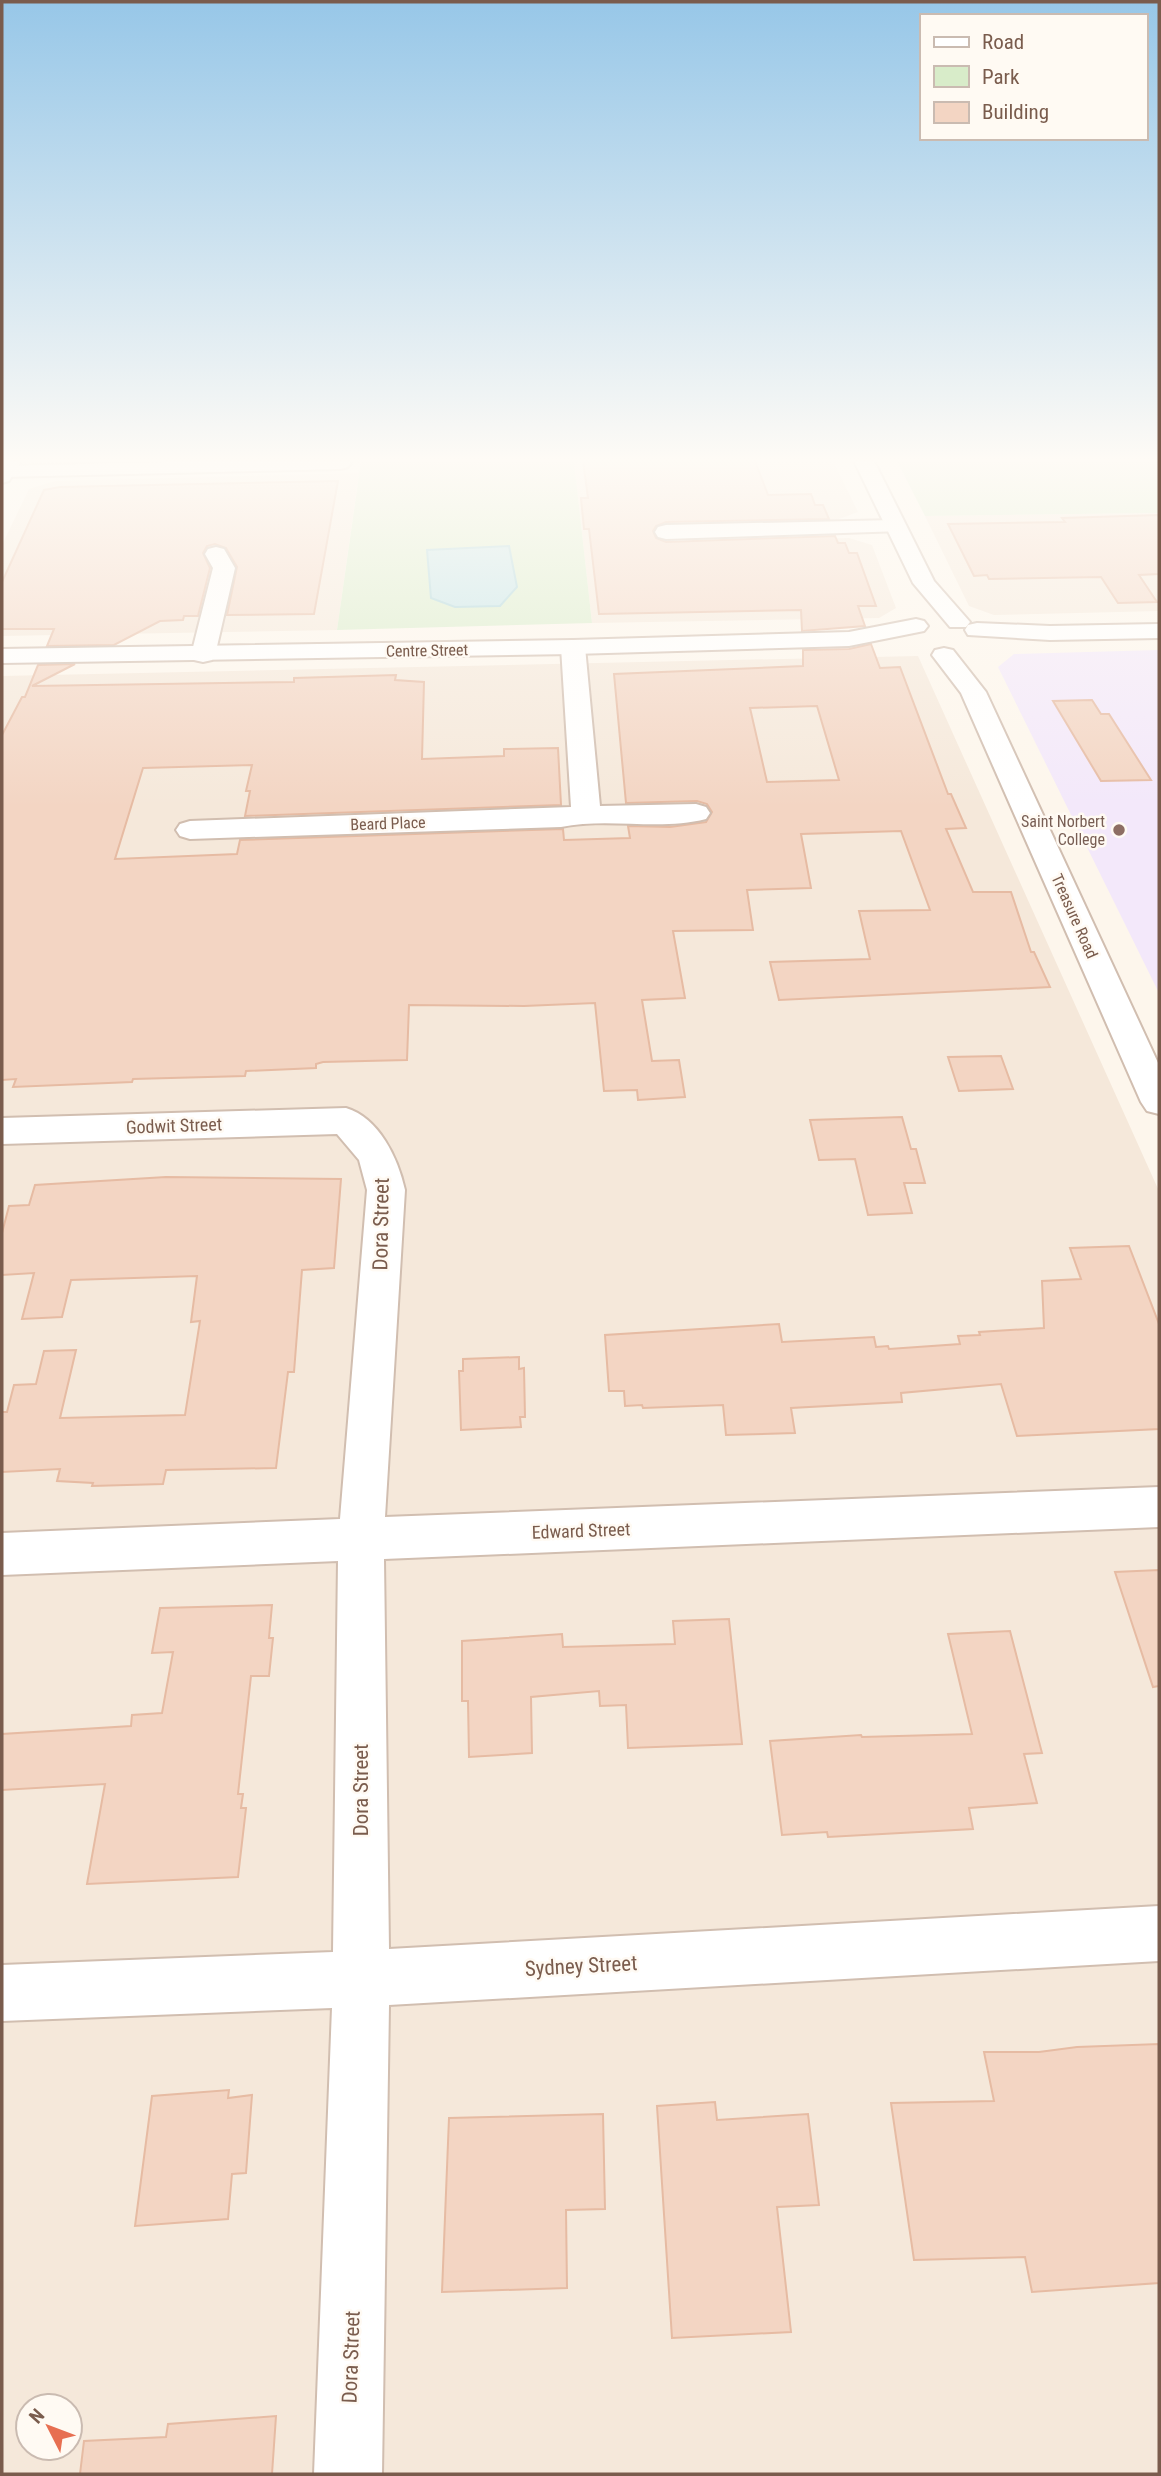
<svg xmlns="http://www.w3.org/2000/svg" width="1161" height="2476" font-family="'Roboto Condensed',sans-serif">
<rect width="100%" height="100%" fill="#fdf6ec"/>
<!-- residential -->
<path fill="#f5e8da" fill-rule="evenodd" d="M574,461H833L858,512L836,520L706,522L660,512L638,547L713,541L849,538L872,545L896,608L879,618L592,623Z
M359,473L337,630L2,636V545L29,489L55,481Z
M1159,513V611L994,615L969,606L925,516Z
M918,656L1159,1191V2474H2V676ZM28,2406H70V2448H28Z"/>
<!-- education -->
<path fill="#f3e8fa" d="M1159,650V993L998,667L1014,654Z"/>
<!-- green -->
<path fill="#d8ecc9" d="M361,461H574L592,623L337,630Z
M897,461H1159V513L925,516Z"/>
<!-- water -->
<path fill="#bfe3e8" stroke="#a5d3da" stroke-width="2" d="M509,546L517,587L500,606L455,607L431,598L427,550Z"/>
<!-- building -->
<path fill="#f3d5c3" stroke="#e6bba3" stroke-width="2" fill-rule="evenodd" d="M583,461H755L768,495L811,494L815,505H823L829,519L666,522L656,526L653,531L656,538L666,542L835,536L838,543H845L849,553H857L876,606H858L865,626L802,631L801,610L599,614L589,529H584L581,498H588Z
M338,481L314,614L227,615L237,567L226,548L215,544L207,546L203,553L210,568L198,616H184L183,620L160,621L114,645L47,646L54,629H2V582L44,490L60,487Z
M1159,515V574L1139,575L1157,602L1118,603L1101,577L989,579L987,575L974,576L948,524L1065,522L1062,518Z
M871,644L880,668L900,667L948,794H951L966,828L946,829L973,892H1011L1031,952H1034L1050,987L779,1000L770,962L870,959L859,911L930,910L901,831L801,834L811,888L747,890L753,930L673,931L685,998L642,1000L652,1061L679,1060L685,1097L638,1100L637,1090L604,1091L595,1003L524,1006L409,1005L407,1060L323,1062L316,1064V1068L246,1071L245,1076L133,1079L132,1082L13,1087L16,1079L2,1080V735L22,697H25L38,665L75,664L32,686L294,682V678L396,675L395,680L424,682L422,759L504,756V749L558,748L561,805L245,816L250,791H246L252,765L143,768L115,859L237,854L240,840L563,829L564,840L630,838L628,826L670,827L706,822L712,812L707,804L697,801L626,803L614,674L803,666V650L849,649ZM817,706L839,780L767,782L750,708Z
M1092,700L1101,714H1109L1151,780L1101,781L1053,701Z
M1001,1056L1013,1089L959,1091L948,1057Z
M902,1117L911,1149H916L925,1183H904L912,1213L868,1215L855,1159L819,1160L810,1120Z
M166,1177L341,1179L334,1268L302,1270L294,1372H288L276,1468L166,1470L163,1484L92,1486L93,1483L57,1481L60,1469L2,1472V1412H7L14,1385L36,1384L44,1351L76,1350L60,1418L185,1415L200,1321L191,1322L197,1276L71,1280L62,1317L22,1319L34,1273L2,1275V1233L9,1206L29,1205L35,1185Z
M1129,1246L1159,1324V1429L1017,1436L1001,1384L901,1393L902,1402L791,1408L795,1433L726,1435L723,1405L643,1408L642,1405L625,1406L624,1391H609L605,1335L779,1324L782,1342L874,1337L876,1347L888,1346L889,1349L960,1344L958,1336L980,1335L979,1332L1044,1328L1042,1281L1081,1279L1070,1248Z
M519,1357V1369L524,1368L525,1417H520L521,1427L461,1430L459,1371H463V1359Z
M1159,1570V1686L1153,1687L1115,1572Z
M272,1605L269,1638H273L269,1676H251L238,1794H243L241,1808H246L238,1877L87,1884L105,1784L2,1790V1734L131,1726L132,1715L162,1713L173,1652L152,1653L160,1608Z
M729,1619L742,1744L628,1748L626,1705L600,1706L599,1691L531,1697L532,1753L469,1757L468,1701H462V1641L562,1634L563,1647L675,1644L673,1621Z
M1010,1631L1042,1753L1024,1754L1037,1803L969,1808L973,1829L828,1837L827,1832L782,1835L770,1741L861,1735L862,1737L972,1734L948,1634Z
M1159,2044V2283L1032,2292L1025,2257L914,2260L891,2103L994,2101L984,2052H1039L1077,2047Z
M229,2090L228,2098L252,2095L246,2173L232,2174L228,2219L135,2226L152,2096Z
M715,2102L717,2120L808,2114L819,2205L777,2207L791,2332L672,2338L657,2106Z
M603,2114L605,2209L566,2210L567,2288L442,2292L449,2118Z
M276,2416L272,2474H80L84,2441L166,2437L168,2424Z"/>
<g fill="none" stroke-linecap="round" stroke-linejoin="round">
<defs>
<path id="minor" d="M207,461H349L351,463L348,467L341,469L2,477V467L5,466Z
M894,520L902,521L905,526L902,531L666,539L658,537L655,532L658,527L666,525Z
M216,547L224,549L235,568L215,655L212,660L203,662L194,660L191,655L213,568L205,554L208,549Z
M573,640L582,642L585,647L600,806L696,804L706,807L710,813L706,819C659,831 608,817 561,827L190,839L180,836L176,830L180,824L190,821L571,807L561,647L564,642Z
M346,1108C379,1118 398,1158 405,1190L385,1517L1159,1487V1527L384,1559L389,1949L1159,1906V1961L389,2005L382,2474H314L332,2008L2,2021V1965L333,1952L338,1561L2,1575V1533L340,1519L367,1190L359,1160L337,1134L2,1144V1118Z"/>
<path id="tertiary" d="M2,461H21L9,481L2,483Z
M854,461H874L934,581L970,622L966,627H950L913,583Z
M916,619L924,621L928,626L924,631L849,646L573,654L2,663V649L573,640L849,632Z
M977,623L1050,626L1159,624V638L1050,640L968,635L965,630L968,625Z
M944,648L953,650L986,692L1159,1065V1114L1147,1111L1141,1102L961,693L932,655L935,650Z"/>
</defs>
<!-- minor casing -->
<use href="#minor" stroke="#d1beb0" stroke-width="4"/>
<!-- tertiary casing -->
<use href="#tertiary" stroke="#d1beb0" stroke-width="4"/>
<!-- minor -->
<use href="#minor" fill="#fff" fill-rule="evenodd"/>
<!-- tertiary -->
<use href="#tertiary" fill="#fff" fill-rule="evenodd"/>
</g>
<!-- sky -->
<linearGradient id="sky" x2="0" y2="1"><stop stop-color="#97c7e8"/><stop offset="0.57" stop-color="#fefbf6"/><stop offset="1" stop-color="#fefbf6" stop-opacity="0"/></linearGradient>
<rect width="1161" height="807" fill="url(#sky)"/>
<!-- markers -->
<circle fill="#8d6e63" stroke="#fffaf3" stroke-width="2.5" cx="1119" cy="830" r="7"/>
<g text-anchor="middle" stroke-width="5" stroke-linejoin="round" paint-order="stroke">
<!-- far-street labels -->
<g font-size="16" fill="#7a5c4d" stroke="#fffaf3">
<text transform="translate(427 650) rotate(-1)" y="6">Centre Street</text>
<text transform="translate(388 823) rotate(-2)" y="6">Beard Place</text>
<text transform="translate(1075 916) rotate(66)" y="6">Treasure Road</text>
</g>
<!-- far-education labels -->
<g font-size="16" fill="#785e54" stroke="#fffaf3" text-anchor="end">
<text x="1105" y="827">Saint Norbert<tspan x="1105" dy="18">College</tspan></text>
</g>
<!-- street labels -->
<g font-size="18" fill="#7a5c4d" stroke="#fffaf3">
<text transform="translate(174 1126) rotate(-2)" y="6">Godwit Street</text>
<text transform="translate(581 1531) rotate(-2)" y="6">Edward Street</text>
</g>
<!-- near-street labels -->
<g font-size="21" fill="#7a5c4d" stroke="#fffaf3">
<text transform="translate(381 1224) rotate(-89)" y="7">Dora Street</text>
<text transform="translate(361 1790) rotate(-90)" y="7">Dora Street</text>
<text transform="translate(581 1966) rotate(-3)" y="7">Sydney Street</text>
<text transform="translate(351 2357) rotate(-88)" y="7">Dora Street</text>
</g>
</g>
<!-- border -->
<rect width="1161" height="2476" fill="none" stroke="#7a5c4d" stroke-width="7"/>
<!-- legend -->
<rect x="920" y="14" width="228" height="126" fill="#fffaf3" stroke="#cabbb1" stroke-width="2"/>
<rect x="934" y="37" width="35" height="10" fill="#ffffff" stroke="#cabbb1" stroke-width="2"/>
<text x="982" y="49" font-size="21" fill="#7a5c4d">Road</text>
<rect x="934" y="66" width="35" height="21" fill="#d8ecc9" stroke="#cabbb1" stroke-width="2"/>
<text x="982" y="84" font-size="21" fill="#7a5c4d">Park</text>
<rect x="934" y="102" width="35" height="21" fill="#f3d5c3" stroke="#cabbb1" stroke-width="2"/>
<text x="982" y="119" font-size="21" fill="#7a5c4d">Building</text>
<!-- north arrow -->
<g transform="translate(49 2427) rotate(312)"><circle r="33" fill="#fffaf3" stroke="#cabbb1" stroke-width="2"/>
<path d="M0-5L12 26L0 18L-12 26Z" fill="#e76f51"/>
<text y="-10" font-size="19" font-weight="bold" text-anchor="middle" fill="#7a5c4d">N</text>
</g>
</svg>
